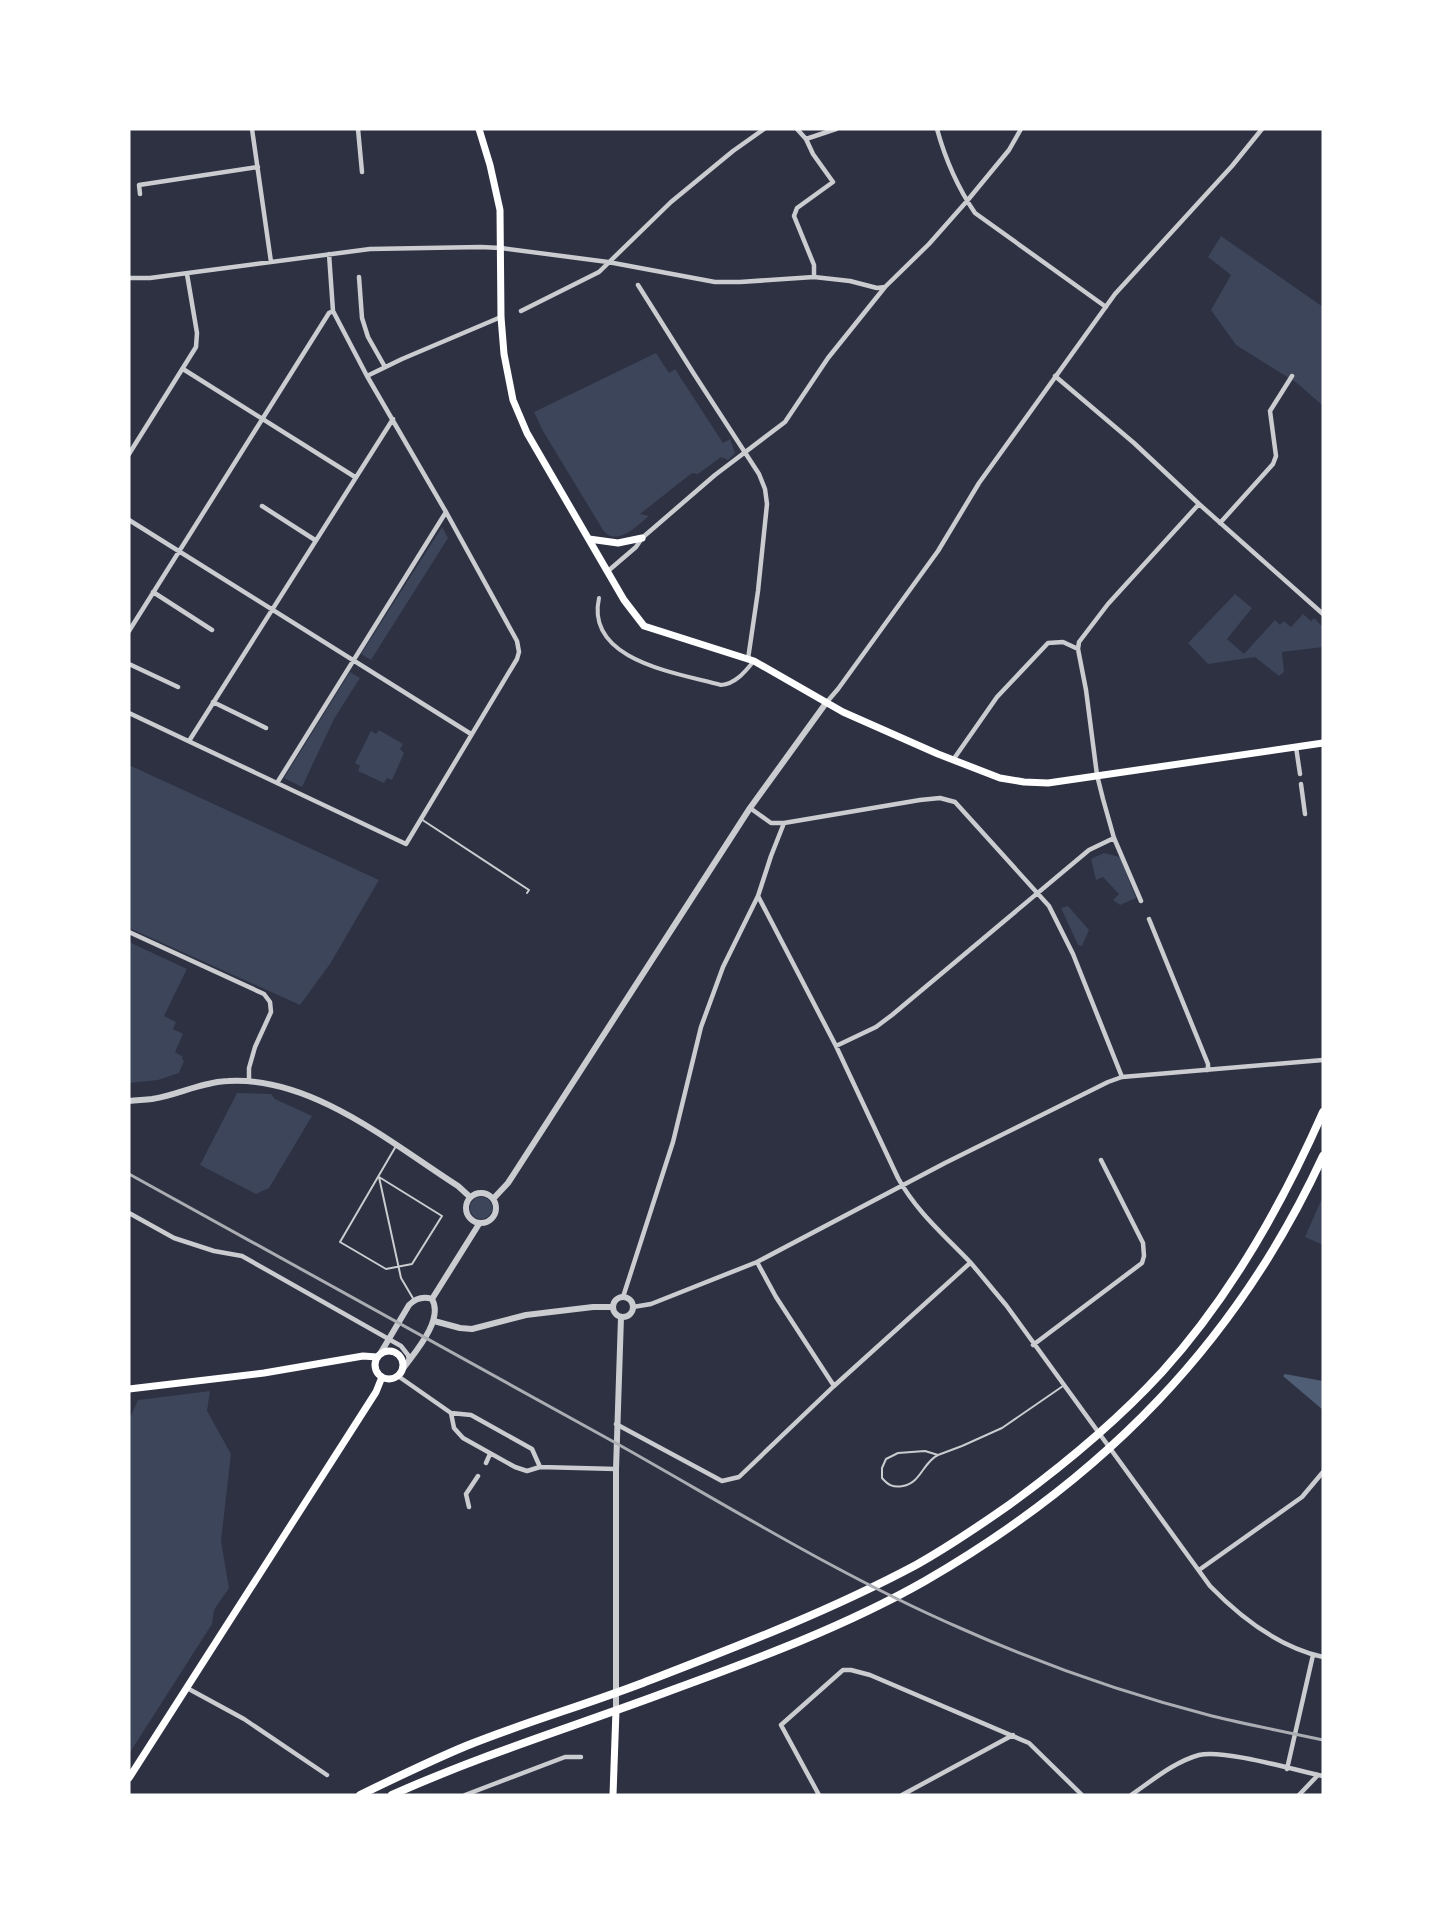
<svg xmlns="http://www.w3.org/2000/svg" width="1452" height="1924" font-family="'Archivo Narrow',sans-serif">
<rect width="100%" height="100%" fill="#2d3142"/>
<!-- green -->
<path fill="#3c4559" d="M1221,236L1323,307V406L1297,383L1236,345L1211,310L1231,275L1208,257Z
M656,353L669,373L675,369L723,443L730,439L735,453L728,460L721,457L698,474L692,473L640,514L649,516C638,525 616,548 603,530L543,431L534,412Z
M442,527L448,538L371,660L361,654Z
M1235,594L1252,608L1227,639L1244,654L1275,620L1280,625L1284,621L1291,627L1303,614L1311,621L1314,618L1323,627V647L1282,652L1284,672L1279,676L1255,657L1208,664L1188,643Z
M350,672L360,678L334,719L302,787L284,778Z
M379,730L403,744L400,749L404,753L392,780L387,778L384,783L358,771L360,766L355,763L371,731L376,734Z
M129,765L379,880L330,964L300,1005L129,928Z
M1104,853L1120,857L1136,898L1120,905L1113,900L1119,894L1103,877L1096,880L1091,859Z
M1068,906L1089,930L1082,946L1078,945L1061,908Z
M129,942L187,969L164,1016L176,1022L173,1029L183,1034L175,1052L183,1057L182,1059L184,1061L179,1073L158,1080L129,1083Z
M237,1093L271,1094L275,1099L312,1116L269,1188L256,1194L200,1165Z
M1323,1196V1245L1305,1237Z
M470 1208a11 11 0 1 1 22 0a11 11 0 1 1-22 0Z
M210,1391L207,1411L231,1454L221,1541L229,1588L214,1610L212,1624L129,1754V1420L138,1400Z"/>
<!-- water -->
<path fill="#4f5d75" d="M1285,1374L1323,1381V1410L1283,1376Z"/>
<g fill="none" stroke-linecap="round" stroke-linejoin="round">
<!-- service -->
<path stroke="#caccd0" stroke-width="2" d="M421,819L529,890L527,893
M379,1177L442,1216L412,1264L386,1269L340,1242L396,1146
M379,1177L401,1278L414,1300
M938,1455C923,1462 921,1483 903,1486C893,1488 888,1485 882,1478V1468L886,1459L898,1453L925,1451L938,1455L962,1446L1002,1428L1063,1386"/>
<!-- pedestrian -->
<path stroke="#caccd0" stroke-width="4" d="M599,598C585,661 678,673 721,685C735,684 745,672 753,662"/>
<!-- minor -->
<path stroke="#caccd0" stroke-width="4.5" d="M252,129L271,262
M358,129L362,172
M797,129L806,139L836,129
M937,129C945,158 958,188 975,213L1106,307
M806,139L813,154L833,182L797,208L794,216L814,265V277
M140,194L139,185L258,167
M359,277L362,318L368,337L385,367
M129,278H150L370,249L481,247L501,248L608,262L715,282H740L814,277L850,281L877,288L885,287
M638,285L694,374L759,474L765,489L767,504L758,591L748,659
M521,311L599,272L671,202L733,151L764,129
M183,369L355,477
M367,376L402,359L501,317
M1055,376L1134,443L1199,504L1323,614
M129,454L196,347L197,333L187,274
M262,506L315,540
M129,520L471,734
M1220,523L1273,464L1276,456L1270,411L1292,376
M608,571L636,547L642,538L715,475L785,422L828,358L885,287L929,244L967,201L1009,150L1021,129
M153,592L212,630
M129,631L329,313L333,311
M129,664L178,687
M213,702L266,728
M826,703L838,689L938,551L979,483L1115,294L1232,166L1262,129
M129,713L406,844L517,659L519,652L517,641L446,512L367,376L333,311L329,254
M189,741L393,419
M1296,747L1300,774
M953,760L997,697L1048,643L1063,642L1078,649
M277,783L446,512
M1301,784L1305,814
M750,808L771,823H784L920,800L940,798L955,802L1049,906L1073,954L1122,1077
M758,896L836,1046L898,1178C916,1211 944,1235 970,1262C982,1276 994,1291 1006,1305L1210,1586C1241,1618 1279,1647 1323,1657
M1141,901L1114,838L1103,799L1097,775L1086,690L1078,649L1079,642L1108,604L1199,504
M1149,919L1208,1064V1070
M129,932L264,994L270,1002L271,1012L255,1047L249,1068V1081
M836,1046L876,1027L892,1015L1089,850L1114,838
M129,1213L174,1238L214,1251L242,1256L401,1346L408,1355L409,1361
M757,1262L776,1297L834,1386
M623,1297L673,1142L701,1027L723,967L758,896L771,856L784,823
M633,1307L651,1304L757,1262L945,1163L1108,1082L1122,1077L1323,1060
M1033,1345L1142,1263L1144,1256L1143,1243L1101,1160
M398,1376L451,1413L471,1415L532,1449L540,1467L616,1469
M451,1413L454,1428L463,1438L515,1467L527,1471L540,1467
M616,1424L722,1481L739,1477L834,1386L970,1263
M486,1463L490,1454
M469,1507L466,1494L478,1476
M1199,1570L1302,1497L1323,1472
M187,1688L244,1719L327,1775
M1287,1769L1313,1655
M465,1795L565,1757H581
M819,1795L781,1725L843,1670H851L870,1675L1029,1743L1082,1795
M902,1795L1013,1735
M1131,1795C1153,1780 1174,1762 1199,1755C1223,1749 1295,1770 1323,1776
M1299,1795L1318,1775"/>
<!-- tertiary -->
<path stroke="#caccd0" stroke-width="6" d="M129,1101C137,1100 144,1100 152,1099C178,1095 201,1082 228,1081C311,1076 391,1143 458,1186L470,1197
M466 1208a15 15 0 1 1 30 0a15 15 0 1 1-30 0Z
M493,1199L508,1183L750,808L826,703
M613 1307a10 10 0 1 1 20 0a10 10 0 1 1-20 0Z
M432,1299L479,1224
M434,1321L460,1328L472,1329L526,1315L593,1307H612
M380,1354L409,1305C416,1298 423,1296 432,1299
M402,1370C415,1352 444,1320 432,1299
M616,1710V1469L621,1317"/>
<!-- secondary -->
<path stroke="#fff" stroke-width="7" d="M479,129L490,165L500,210L501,317L504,354L513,400L527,433L624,600L644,626L754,661L843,712L938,754L1000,778L1024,782L1048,783L1323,743
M589,539L618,543L642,538
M375 1365a14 14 0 1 1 28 0a14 14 0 1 1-28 0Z
M129,1389L264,1373L363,1356L377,1357
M129,1778L376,1392L382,1377
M613,1795L616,1710"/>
<!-- primary -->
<path stroke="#fff" stroke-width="8" d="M360,1795C395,1778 430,1761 466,1746C523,1723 582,1706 640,1684C733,1648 828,1612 916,1565C948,1547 979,1526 1009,1505C1064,1465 1116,1422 1162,1372C1231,1296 1282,1205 1323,1112
M392,1795C483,1754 579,1725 672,1690C757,1659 846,1626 925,1581C1103,1478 1236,1344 1323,1156"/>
<!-- rail -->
<path stroke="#abadb3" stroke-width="3" d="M129,1174C290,1264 452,1353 614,1442C728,1506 840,1576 960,1628C1041,1664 1126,1694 1212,1716C1249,1725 1286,1732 1323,1740"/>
</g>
<!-- border -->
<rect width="1452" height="1924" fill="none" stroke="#ffffff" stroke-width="261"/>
</svg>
